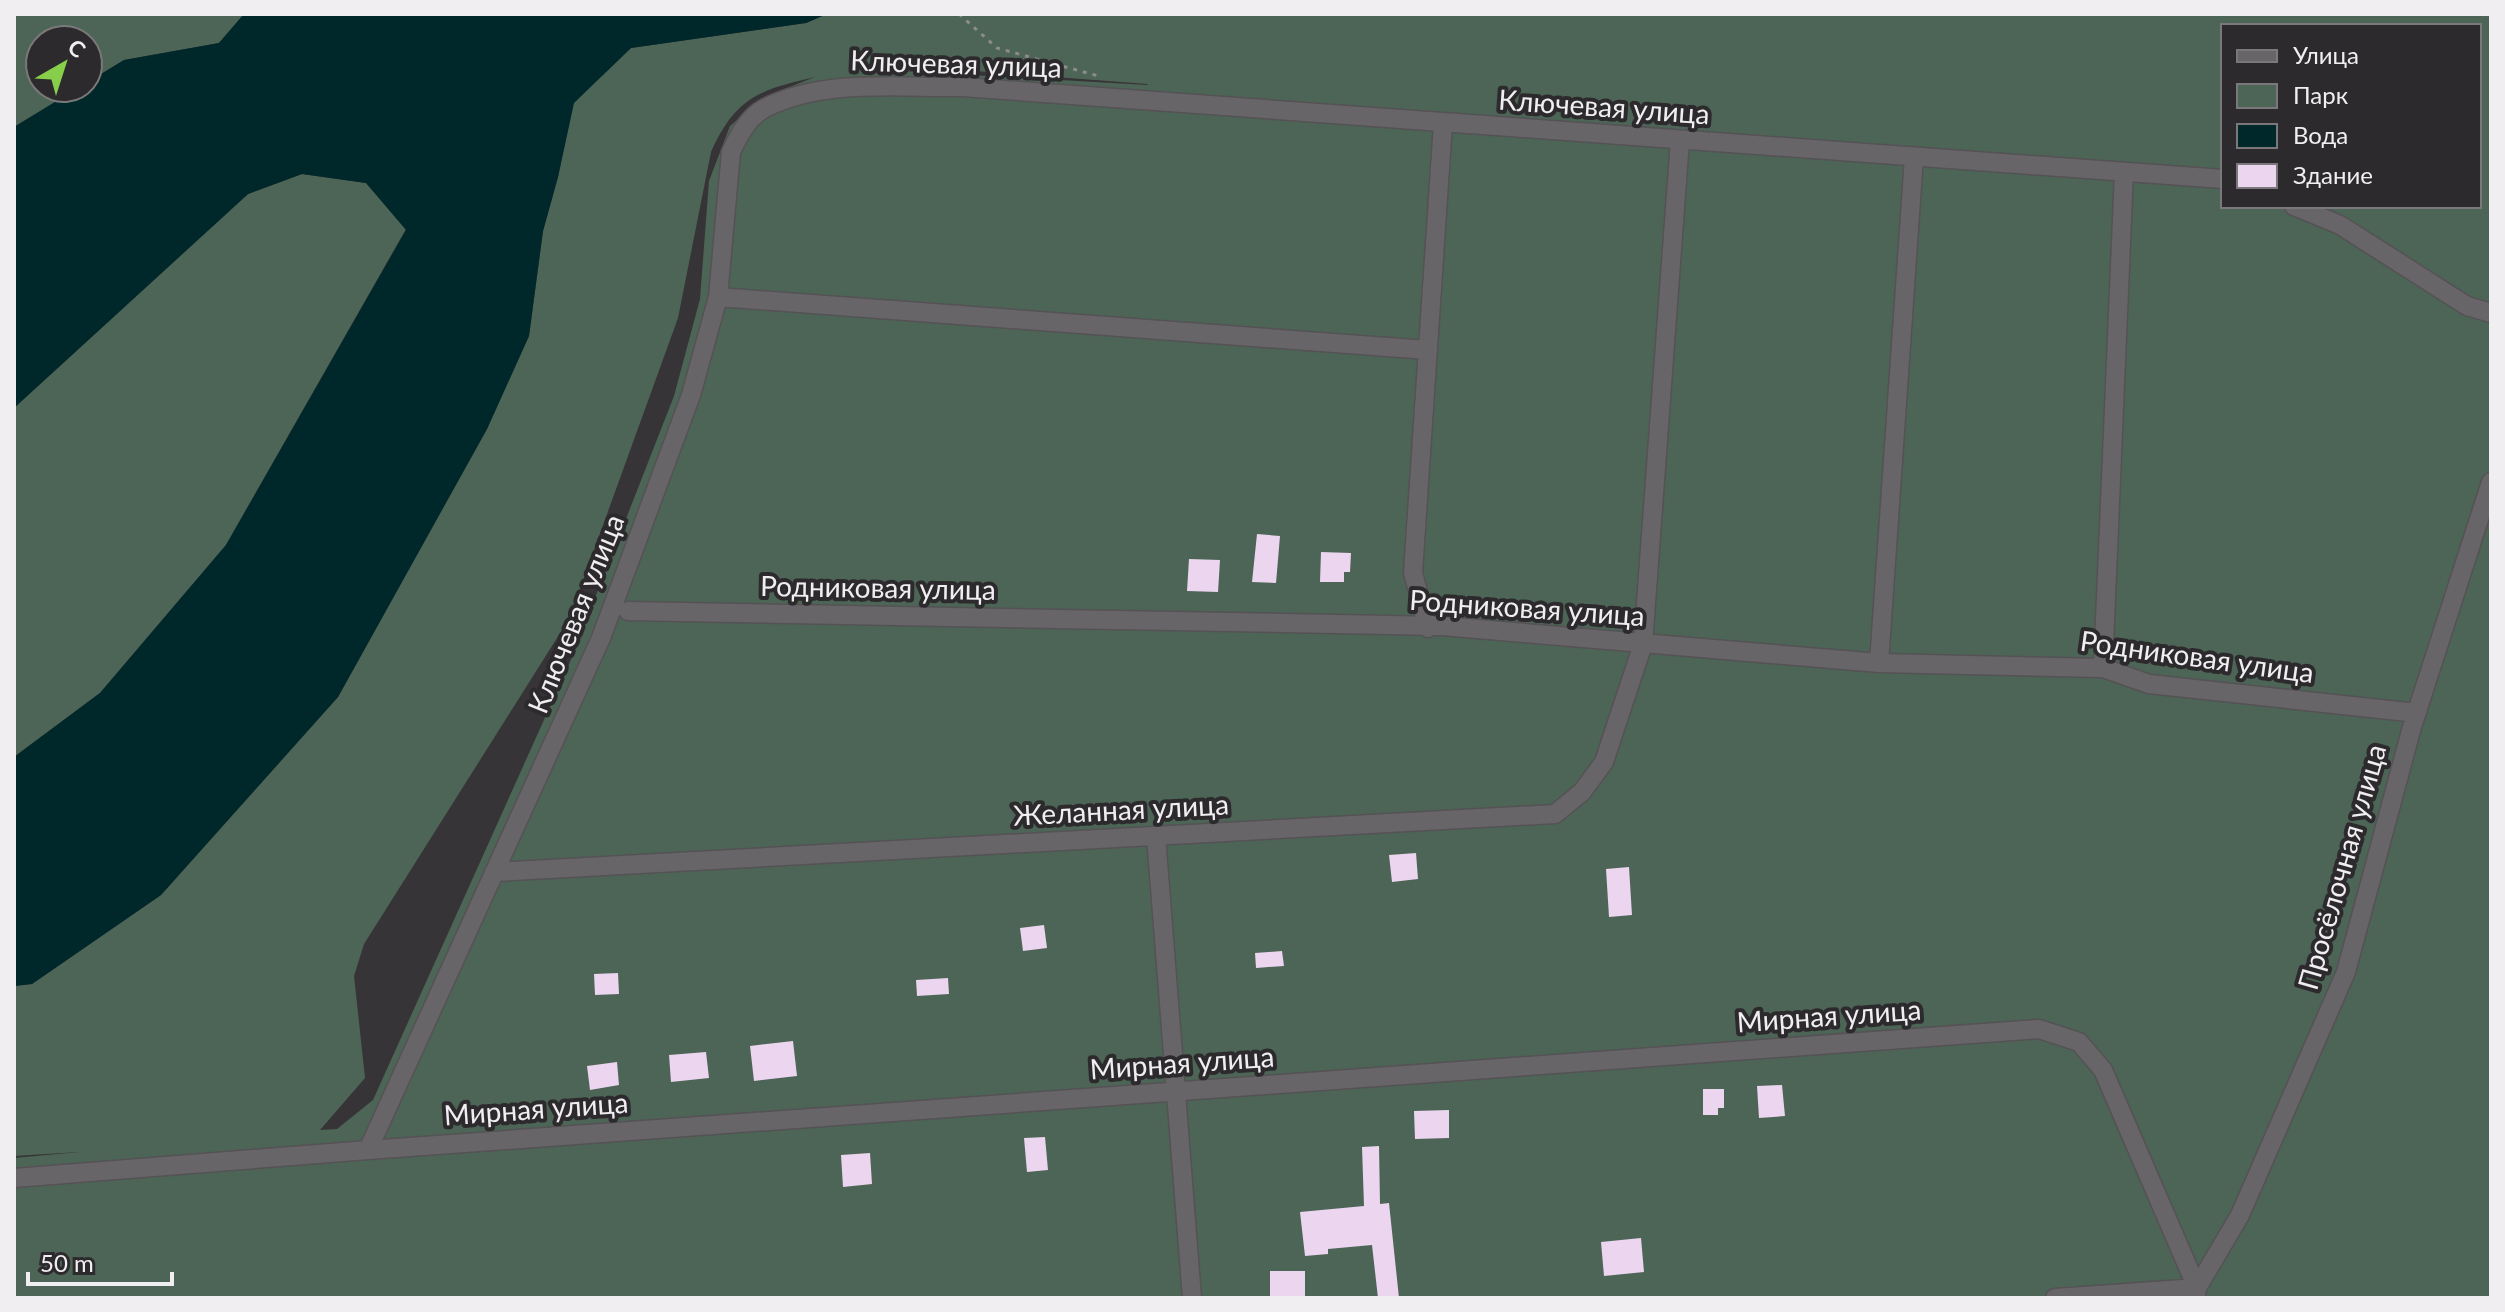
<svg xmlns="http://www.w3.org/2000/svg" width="2505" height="1312" font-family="Lato,sans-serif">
<rect width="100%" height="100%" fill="#373437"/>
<!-- green -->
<path fill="#4d6556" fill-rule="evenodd" d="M14,14H244L219,43L124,60L88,82V40H40V88H78L14,127Z
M827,14H2491V1298H14V1158L79,1152L14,1156V986L32,984L161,895L338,697L487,429L529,336L543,231L558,177L573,103L631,48L806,23ZM2223,26H2479V206H2223ZM963,70L1147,84L1148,85L901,71ZM815,77L764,97L730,126L709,181L700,299L674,396L570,662L373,1100L337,1129L320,1130L365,1078L354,976L364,944L569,619L678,318L711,152C736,97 759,90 815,77Z
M302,174L366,183L406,229L226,545L100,693L14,757V408L248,194Z"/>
<!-- water -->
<path fill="#00282b" d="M244,14H827L806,23L631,48L574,103L558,177L543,231L529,336L487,429L338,697L161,895L32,984L14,986V757L100,693L226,545L406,230L366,183L302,174L248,194L14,408V127L78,88H88V82L124,60L219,43Z"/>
<!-- building -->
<path fill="#ebd5ef" d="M1257,534L1280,536L1276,583L1252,582Z
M1321,552L1351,553L1350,572H1344V582H1320Z
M1189,559L1220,560L1218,592L1187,591Z
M1416,853L1418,879L1392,882L1389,855Z
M1629,867L1632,915L1609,917L1606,869Z
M1044,925L1047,948L1023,951L1020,928Z
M1282,951L1284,966L1256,968L1255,953Z
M618,973L619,994L595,995L594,974Z
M948,978L949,994L917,996L916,980Z
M793,1041L797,1076L754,1081L750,1046Z
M706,1052L709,1078L671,1082L669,1055Z
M617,1062L619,1085L590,1090L587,1066Z
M1782,1085L1785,1116L1759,1118L1757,1086Z
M1703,1089H1724V1108H1718V1115H1703Z
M1449,1110V1138L1415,1139L1414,1111Z
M1045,1137L1048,1170L1027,1172L1024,1138Z
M1379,1146L1380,1204L1389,1203L1399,1298H1378L1372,1245L1328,1249V1254L1305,1256L1300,1212L1364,1206L1362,1147Z
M870,1153L872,1184L843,1187L841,1155Z
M1641,1238L1644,1272L1604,1276L1601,1242Z
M1270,1271H1305V1298H1270Z"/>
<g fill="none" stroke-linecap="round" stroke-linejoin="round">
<defs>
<path id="minor" d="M2294,206L2340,225L2467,306L2491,313
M718,297L1428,350
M628,611L1442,626L1879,663L2103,668L2149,684L2417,713
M1428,628L1413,573L1443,123
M1879,663L1914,157
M2103,668L2124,172
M1156,836L1192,1298
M494,872L1555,814L1582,792L1604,762L1643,644L1680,140
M368,1150L601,638L691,395L718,297L731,152C739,135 748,117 765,108C825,78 899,88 963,87L2223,179
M14,1178L368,1150L2039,1029L2079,1042L2103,1070L2197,1288L2055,1298
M2196,1296L2197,1288L2240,1215L2346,972L2412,727L2491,482"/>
</defs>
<!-- minor casing -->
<use href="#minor" stroke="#555255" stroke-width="21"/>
<!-- path -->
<path stroke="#8d8b8d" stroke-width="3" stroke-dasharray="4 6" stroke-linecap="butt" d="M959,14L997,48L1102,77"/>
<!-- minor -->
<use href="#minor" stroke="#686569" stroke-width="18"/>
</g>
<g text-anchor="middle" stroke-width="8" stroke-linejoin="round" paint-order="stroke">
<!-- street labels -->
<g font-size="28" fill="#f0eef0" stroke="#2d2a2d">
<text transform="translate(956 64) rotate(2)" y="10">Ключевая улица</text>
<text transform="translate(1604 107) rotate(4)" y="10">Ключевая улица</text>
<text transform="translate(878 588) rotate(1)" y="10">Родниковая улица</text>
<text transform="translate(1527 608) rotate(4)" y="10">Родниковая улица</text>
<text transform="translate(576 614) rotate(-68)" y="10">Ключевая улица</text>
<text transform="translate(2197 657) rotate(8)" y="10">Родниковая улица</text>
<text transform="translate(1121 810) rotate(-3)" y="10">Желанная улица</text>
<text transform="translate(2342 867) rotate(-74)" y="10">Просёлочная улица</text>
<text transform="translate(1829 1016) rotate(-4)" y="10">Мирная улица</text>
<text transform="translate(1182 1063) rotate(-4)" y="10">Мирная улица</text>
<text transform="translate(536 1109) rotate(-4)" y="10">Мирная улица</text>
</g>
</g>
<!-- border -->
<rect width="2505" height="1312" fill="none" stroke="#f0eef0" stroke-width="32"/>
<!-- legend -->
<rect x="2221" y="24" width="260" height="184" fill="#2d2a2d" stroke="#7b787b" stroke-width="2"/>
<rect x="2237" y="50" width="40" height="12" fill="#686569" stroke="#7b787b" stroke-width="2"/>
<text x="2293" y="64" font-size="24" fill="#f0eef0">Улица</text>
<rect x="2237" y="84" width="40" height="24" fill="#4d6556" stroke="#7b787b" stroke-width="2"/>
<text x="2293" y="104" font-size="24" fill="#f0eef0">Парк</text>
<rect x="2237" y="124" width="40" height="24" fill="#00282b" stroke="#7b787b" stroke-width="2"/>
<text x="2293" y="144" font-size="24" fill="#f0eef0">Вода</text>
<rect x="2237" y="164" width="40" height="24" fill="#ebd5ef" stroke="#7b787b" stroke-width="2"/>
<text x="2293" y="184" font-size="24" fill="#f0eef0">Здание</text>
<!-- north arrow -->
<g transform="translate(64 64) rotate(39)"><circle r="38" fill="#2d2a2d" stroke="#7b787b" stroke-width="2"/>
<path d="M0-6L14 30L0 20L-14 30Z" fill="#87cf4a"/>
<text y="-12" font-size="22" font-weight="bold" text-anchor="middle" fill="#f0eef0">С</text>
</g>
<!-- scale -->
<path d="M28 1272v12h144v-12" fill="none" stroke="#f0eef0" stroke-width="4"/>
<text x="40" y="1272" font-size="24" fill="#f0eef0" stroke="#2d2a2d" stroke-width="6" paint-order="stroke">50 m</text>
</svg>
